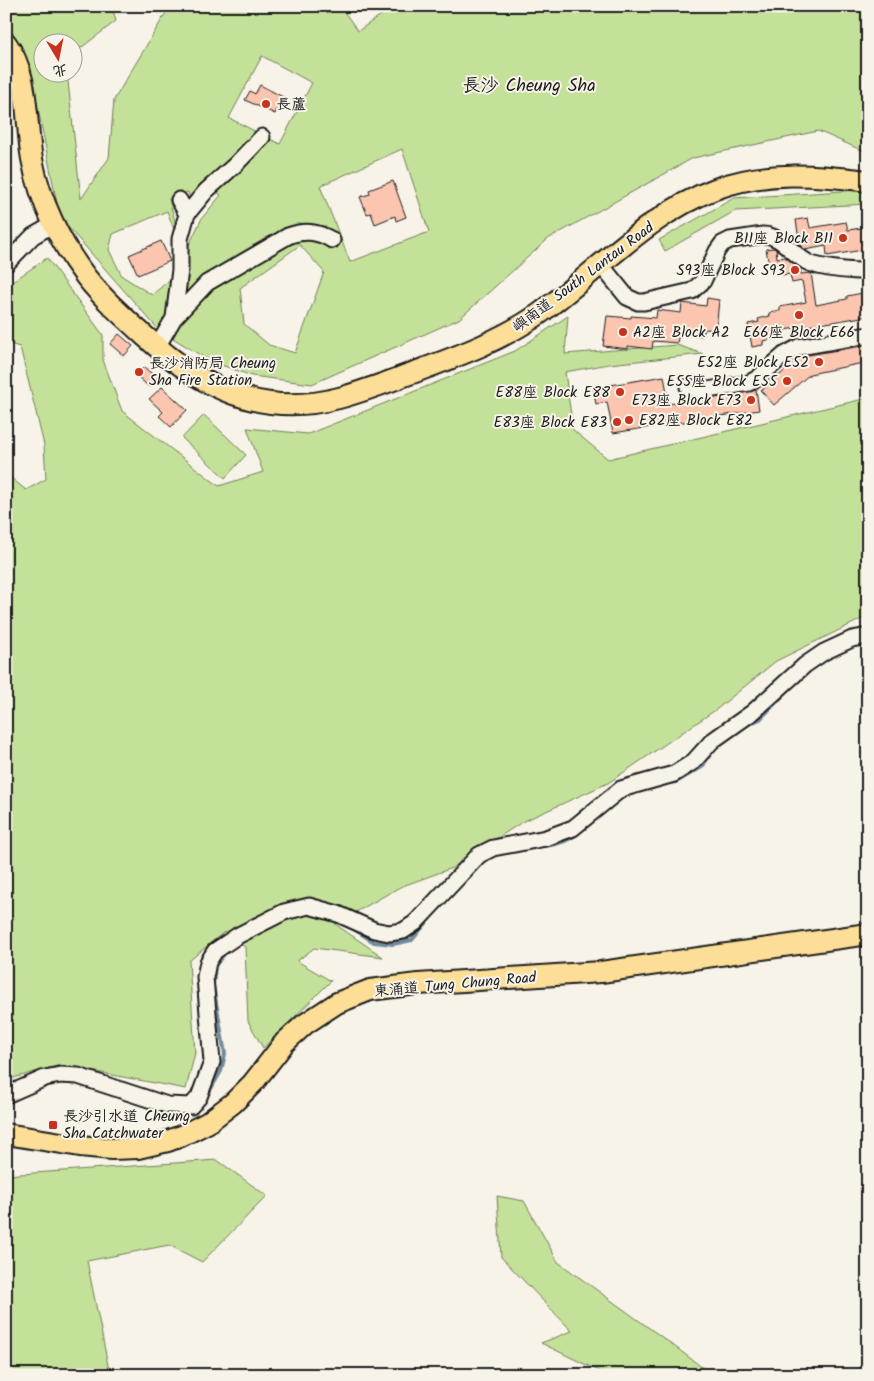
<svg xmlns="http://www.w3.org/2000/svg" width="874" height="1381" font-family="Kalam,'LXGW WenKai TC',sans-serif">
<rect width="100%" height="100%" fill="#f7f3e8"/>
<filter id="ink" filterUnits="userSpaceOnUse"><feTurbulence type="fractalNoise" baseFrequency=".02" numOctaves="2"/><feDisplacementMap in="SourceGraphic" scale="10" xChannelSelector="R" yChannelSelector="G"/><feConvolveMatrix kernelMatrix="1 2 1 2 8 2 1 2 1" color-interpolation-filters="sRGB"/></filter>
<g filter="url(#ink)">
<!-- green -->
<path fill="#c4e199" stroke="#707e5a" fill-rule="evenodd" d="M6,6H112L116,21L73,54L72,42H42V72L67,73L81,199L109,158L114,100L170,6H340L358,31L394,6H868V153L818,131L693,158L548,239L459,319L312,384L252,376L210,361L158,329L60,218L37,104L20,50L6,23ZM262,56L312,83L280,144L229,118ZM402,149L429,232L350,262L320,186ZM202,182L221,195L202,218L189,245L177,229L169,199L188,192L192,204L204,200ZM167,211L177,237L175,275L152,295L122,276L109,250L113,234ZM300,245L324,272L295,353L269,345L244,324L240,288Z
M860,190L868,191V204L735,211L665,251L659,240L734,198Z
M47,258L103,335V360L122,411L219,486L263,472L247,428L308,434L515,351L568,316L565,354L677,345L703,354L609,364L565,372L573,430L608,459L868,398V616L776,661L717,709L608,783L522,822L452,868L400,887L335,924L383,957L314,948L297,961L331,981L263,1048L248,1021L245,947L224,932L189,961L195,1053L186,1089L60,1065L6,1080V474L26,490L46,479L44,445L20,347L6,343V286Z
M204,415L246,455L225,478L182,438Z
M217,1160L267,1196L202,1262L169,1245L87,1261L110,1375H6V1175Z
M497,1196L524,1201L558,1262L670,1343L703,1368L705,1375H607L541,1343L572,1331L501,1257Z"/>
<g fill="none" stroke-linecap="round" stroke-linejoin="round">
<!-- stream -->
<path stroke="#728a9f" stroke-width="4" d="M744,726L760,719L788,690
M667,783L676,782L702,767L711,753
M539,846C553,846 567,842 578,833
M351,927L374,942L393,944L412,940L434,913
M206,1097L221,1071L225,1054L213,985L215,966L226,951
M144,1105L162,1112H170"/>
</g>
<!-- building -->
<path fill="#fcc5af" stroke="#1c1c1c" d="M260,85L283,97L275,114L245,100L250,91L255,94Z
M393,181L406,217L396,221L395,216L375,224L371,213L367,214L360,197L370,194L369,190Z
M808,218L810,228L846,222L848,230L868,227V249L827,256L826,246L805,250L800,246L796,220Z
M161,241L170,261L138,275L129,255Z
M773,248L776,249L777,258L785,257L800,268L801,274L811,273L816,305L847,299V296L868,292V316L784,330L785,333L773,335L774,339L763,341V345L752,347L748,324L759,322L758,319L770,316L769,313L780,311V307L806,302L802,281L792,283L790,274L781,275L779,264L769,266L766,249Z
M707,298L719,300L716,330L704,329L703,336L679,334L677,343L653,341L652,349L628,346V349L603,346L607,316L631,318V316L656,318L657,310L681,313L682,303L706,306Z
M119,334L133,346L124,356L110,344Z
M868,345V362L810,374L774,405L761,391L802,356Z
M144,367L157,378L149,387L136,375Z
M664,376L669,404L696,399L704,400L756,390L759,410L613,433L607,402L596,404L593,388Z
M162,387L187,410L171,427L159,416L163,412L149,399Z"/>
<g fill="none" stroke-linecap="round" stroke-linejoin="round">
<defs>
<path id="minor" d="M187,214L206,191L235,165L262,137
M6,264L33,236L54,224
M601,265L627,297L638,302H644L692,291L703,281L717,251L722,244L730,240L763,235C782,235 792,255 809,263C827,270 849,270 868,272
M174,318L180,270V239L187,214L179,200
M157,347L174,318L207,283L288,236C304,230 317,231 332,240
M688,387L702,391L749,383L758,378L784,355L799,347L868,335
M6,1095L45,1078L60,1075L78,1076L167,1105L191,1106L199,1097L212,1062L205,977L208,962L215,951L237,936L284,912L309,906L338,914L374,930L389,933L403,931L415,923L479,855L493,848L546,838L573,828L621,789L674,774L693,762L712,741L753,712L805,665L824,652L852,639L868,636"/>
<path id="major" d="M6,43C30,76 25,120 32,159C40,201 60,243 86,277C104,300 126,319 147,338C203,389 262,418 339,398C365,391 390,381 415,372C458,356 500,341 539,314C596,273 648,214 715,189C765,170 817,175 868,181
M6,1134L80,1146L112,1149L138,1148L168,1141L181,1136L207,1123L233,1103L253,1083L285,1042L305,1024L337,1003L370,990L418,984L601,972L868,934"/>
</defs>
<!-- minor casing -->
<use href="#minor" stroke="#1c1c1c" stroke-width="19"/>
<!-- major casing -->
<use href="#major" stroke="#1c1c1c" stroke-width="24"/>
<!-- minor -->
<use href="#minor" stroke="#f7f3e8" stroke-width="15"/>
<!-- major -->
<use href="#major" stroke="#fdde96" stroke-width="20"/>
</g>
</g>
<!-- markers -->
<g fill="#c8321e" stroke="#f7f3e8" stroke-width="2">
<circle cx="266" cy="104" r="5"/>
<circle cx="843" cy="238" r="5"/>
<circle cx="795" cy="270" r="5"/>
<circle cx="799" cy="315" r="5"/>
<circle cx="623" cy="332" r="5"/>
<circle cx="819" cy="362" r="5"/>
<circle cx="139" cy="372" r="5"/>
<circle cx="787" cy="381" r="5"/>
<circle cx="620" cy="392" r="5"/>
<circle cx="751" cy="400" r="5"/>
<circle cx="629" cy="420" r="5"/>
<circle cx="617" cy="422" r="5"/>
<rect x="48" y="1120" width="10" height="10" rx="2.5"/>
</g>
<g text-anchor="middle" stroke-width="4" stroke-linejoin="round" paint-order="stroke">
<!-- poi labels -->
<g font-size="15" fill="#1c1c1c" stroke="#f7f3e8" text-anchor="end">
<text x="276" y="109" text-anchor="start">長蘆</text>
<text x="833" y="243">B11座 Block B11</text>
<text x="785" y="275">S93座 Block S93</text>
<text x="633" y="337" text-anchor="start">A2座 Block A2</text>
<text x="799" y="337" text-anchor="middle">E66座 Block E66</text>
<text x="809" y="367">E52座 Block E52</text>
<text x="149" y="368" text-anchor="start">長沙消防局 Cheung<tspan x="149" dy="17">Sha Fire Station</tspan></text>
<text x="777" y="386">E55座 Block E55</text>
<text x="610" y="397">E88座 Block E88</text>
<text x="741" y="405">E73座 Block E73</text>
<text x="639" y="425" text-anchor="start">E82座 Block E82</text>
<text x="607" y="427">E83座 Block E83</text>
<text x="63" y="1121" text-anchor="start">長沙引水道 Cheung<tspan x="63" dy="17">Sha Catchwater</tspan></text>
</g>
<!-- street labels -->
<g font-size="15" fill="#1c1c1c" stroke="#f7f3e8">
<text transform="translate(583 277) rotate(-37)" y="5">嶼南道 South Lantau Road</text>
<text transform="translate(455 984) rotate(-5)" y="5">東涌道 Tung Chung Road</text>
</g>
<!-- quarter labels -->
<g font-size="18" fill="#1c1c1c" stroke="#f7f3e8">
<text x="529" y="91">長沙 Cheung Sha</text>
</g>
</g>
<!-- margin -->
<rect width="874" height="1381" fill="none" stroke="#f7f3e8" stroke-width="25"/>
<rect x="12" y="12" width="849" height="1356" fill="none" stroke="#1c1c1c" stroke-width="2" filter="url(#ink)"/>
<!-- north arrow -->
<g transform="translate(58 58) rotate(170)"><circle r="24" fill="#f7f3e8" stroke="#9f9d96"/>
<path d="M0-4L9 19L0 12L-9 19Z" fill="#c8321e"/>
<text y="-8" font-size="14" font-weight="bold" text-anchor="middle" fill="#1c1c1c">北</text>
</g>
</svg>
